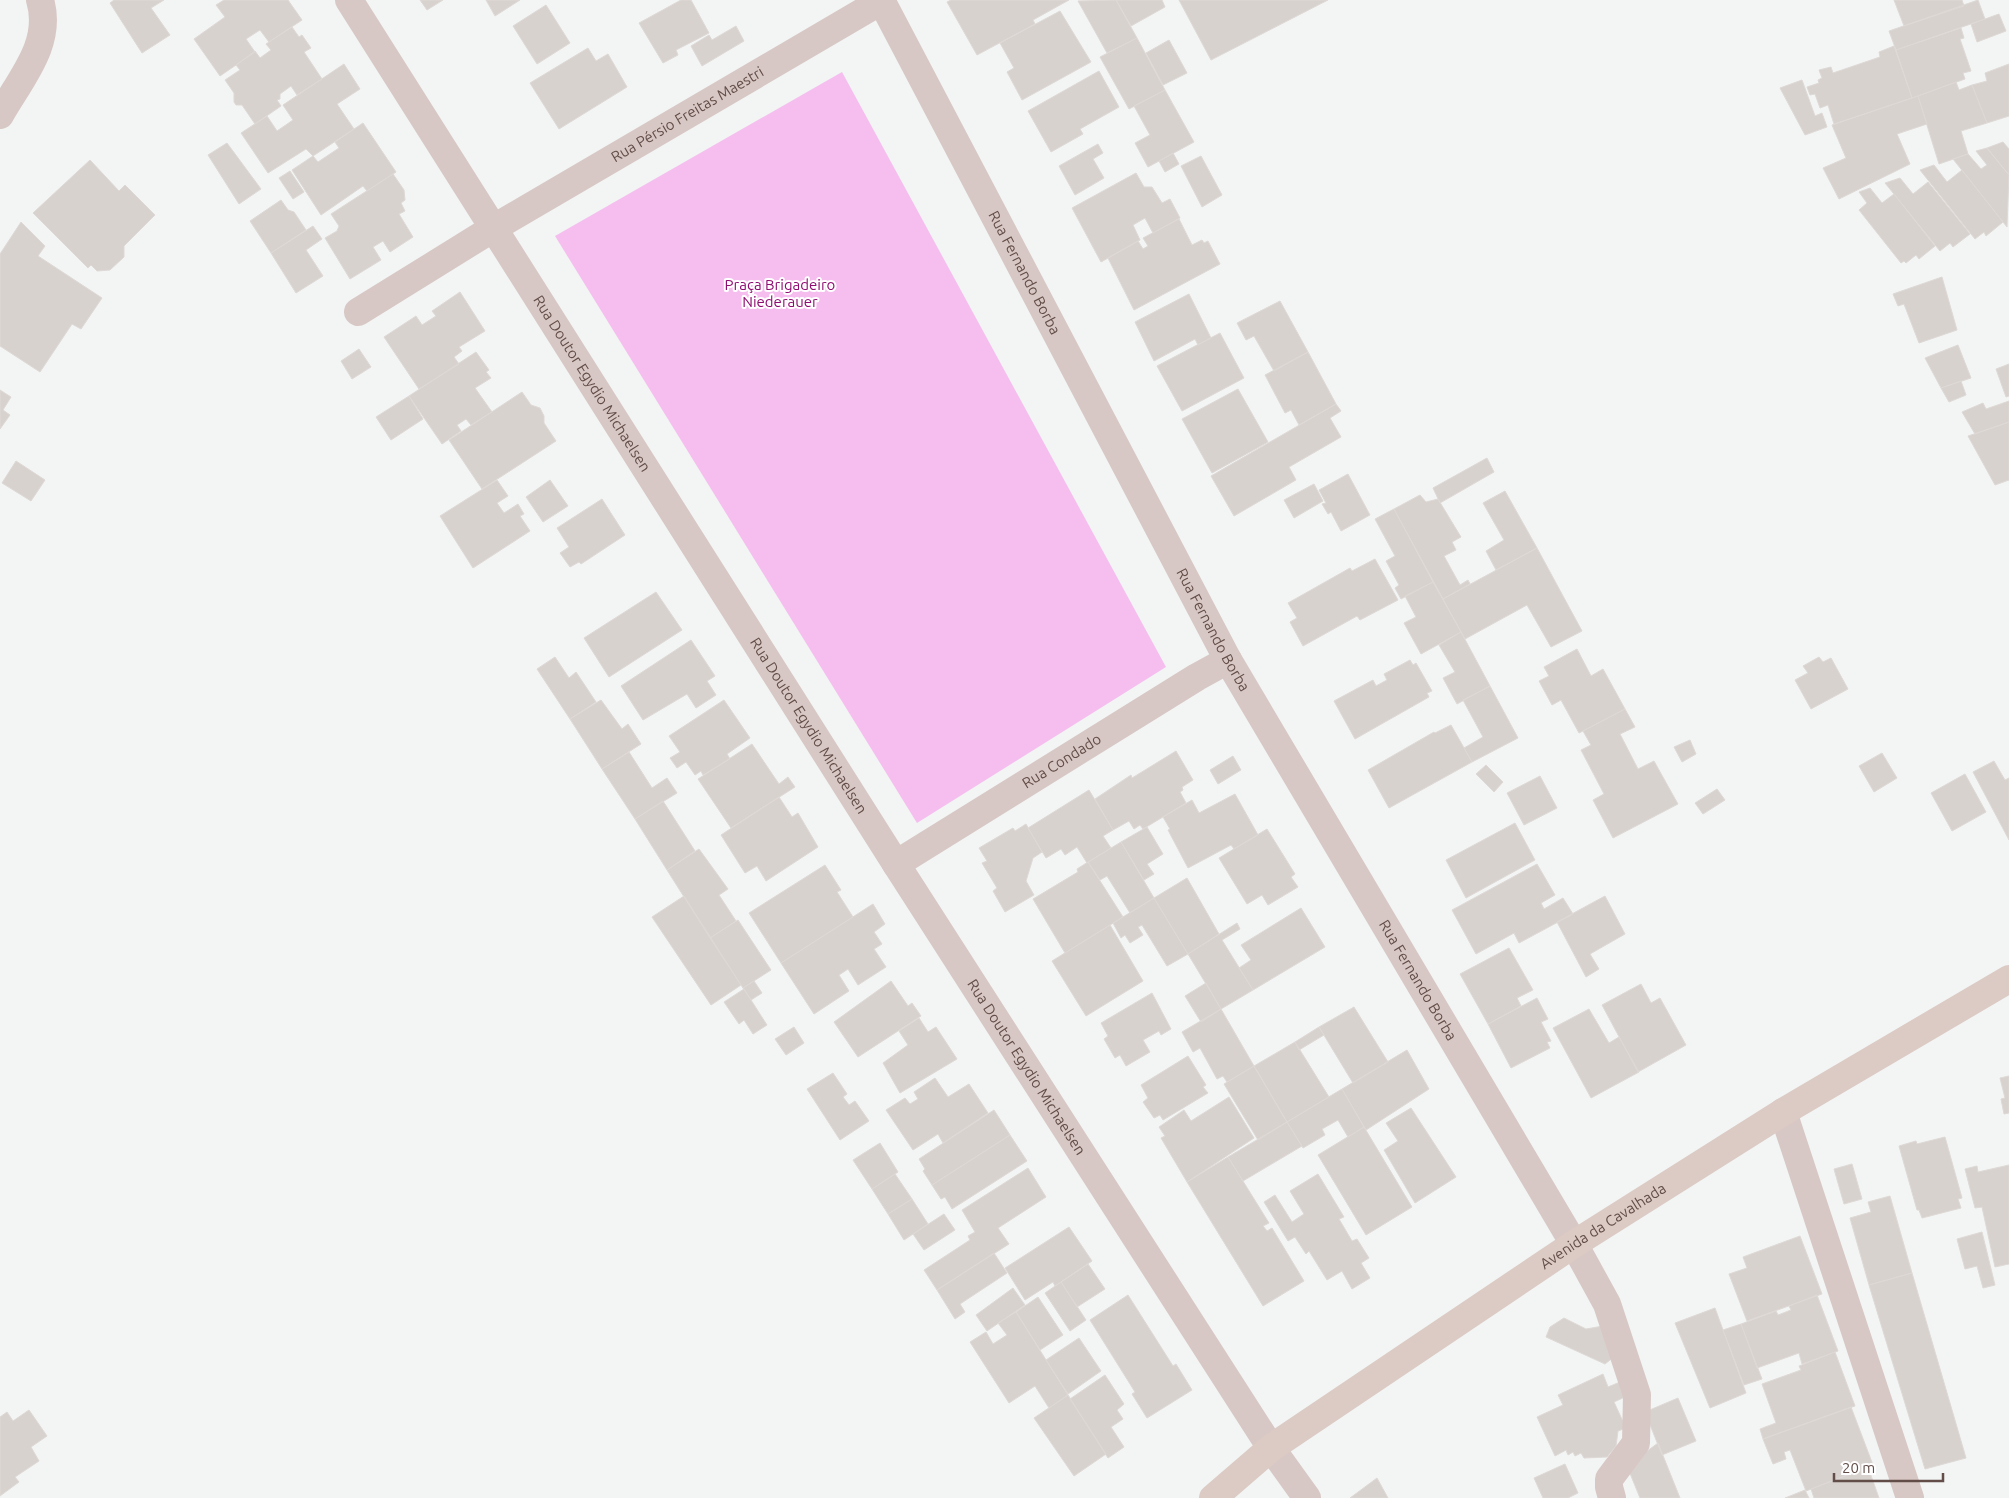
<svg xmlns="http://www.w3.org/2000/svg" width="2009" height="1498" font-family="Ubuntu,sans-serif">
<rect width="100%" height="100%" fill="#f2f5f4"/>
<!-- green -->
<path fill="#f5beef" d="M842,72L1166,667L917,823L555,236Z"/>
<!-- building -->
<path fill="#d8d2ce" stroke="#ded9d6" d="M114,0H164L151,8L170,35L142,53L110,3Z
M224,0H288L302,20L269,42L260,30L246,39L255,52L220,76L194,39L225,17L216,5Z
M420,0H443L427,10Z
M486,0H520L495,16Z
M681,0H691L709,33L676,50L678,55L663,63L639,23Z
M951,0H1069L1033,20L1035,24L977,55L947,2Z
M1116,0L1137,38L1107,53L1078,1Z
M1116,0H1162L1165,7L1131,26Z
M1179,0H1328L1211,60Z
M1894,0H1962L1964,6L1904,26Z
M1978,0L1985,19L1896,50L1889,31Z
M546,5L570,43L537,64L513,26Z
M1060,11L1091,62L1022,100L1007,72L1014,68L1000,43Z
M1999,14L2006,31L1977,42L1971,24Z
M736,26L744,41L702,66L691,46L709,35L712,40Z
M292,27L299,37L302,35L311,48L304,52L322,79L297,95L291,86L280,94V99L277,100L281,106L255,124L242,105H236L234,102V93L225,80L240,70L236,65L255,51L260,58L271,50L266,44Z
M1961,28L1964,38L1960,39L1971,71L1963,73L1965,79L1912,98L1896,50Z
M1137,38L1165,90L1129,109L1100,57Z
M1169,40L1187,73L1163,85L1146,53Z
M1894,46L1912,98L1834,124L1828,105L1820,108L1815,94L1810,95L1807,87L1819,83L1818,80L1822,78L1819,70L1831,67L1833,73L1880,57L1879,52Z
M588,48L596,61L608,54L627,87L559,129L530,83Z
M344,64L360,89L337,104L354,129L313,156L306,149L268,173L241,133L267,116L277,131L293,120L283,105Z
M2009,64V116L1987,123L1972,85L1987,81L1985,73Z
M1099,71L1119,107L1080,129L1083,134L1051,152L1028,111Z
M1802,80L1815,116L1822,113L1827,127L1805,135L1780,88Z
M1956,82L1959,90L1972,85L1987,123L1961,131L1968,154L1939,164L1918,96Z
M1165,90L1194,142L1148,167L1135,143L1150,135L1134,106Z
M1918,96L1927,124L1897,134L1910,164L1839,199L1823,168L1846,158L1832,125Z
M363,123L396,172L367,191L363,186L321,215L292,170L313,156L318,162L339,148L335,142Z
M2003,142L2009,149V175L1987,148Z
M227,143L261,189L239,204L208,155Z
M1098,144L1103,153L1093,159L1104,178L1075,195L1059,166Z
M1987,148L2009,175L2007,227L1953,159L1968,154L1981,169L1987,165L1976,151Z
M1173,153L1179,164L1165,172L1159,161Z
M1201,156L1222,195L1202,207L1181,166Z
M90,160L119,191L125,185L155,215L124,246V257L110,270L97,271L91,265L88,268L33,213Z
M1934,165L1947,182L1962,170L2003,222L1986,236L1984,232L1975,239L1920,170Z
M290,171L304,192L293,199L279,178Z
M1136,173L1144,187H1152L1162,203L1170,199L1180,218L1153,233L1145,218L1133,225L1140,240L1101,262L1072,208Z
M393,174L404,190L405,200L401,203L405,211L399,214L413,237L390,252L383,241L373,247L381,260L350,279L325,238L337,231L339,226L331,214Z
M1900,178L1913,194L1928,182L1970,234L1953,247L1950,243L1940,251L1885,183Z
M1870,188L1882,203L1894,194L1935,246L1919,259L1916,255L1906,263L1904,261L1901,263L1859,210L1867,203L1859,192Z
M281,200L288,210L294,212L306,230L271,253L250,221Z
M1179,219L1192,245L1202,240L1204,243L1208,241L1220,264L1134,310L1108,258L1138,241L1143,249L1148,246L1143,238Z
M21,222L45,246L38,256L102,298L81,329L72,324L40,372L0,346V254Z
M313,226L322,239L306,250L323,276L296,293L271,253Z
M1942,277L1957,330L1919,343L1904,304L1898,306L1893,294Z
M460,292L485,331L459,347L462,351L454,357L459,364L419,389L384,337L416,316L422,325L436,316L432,311Z
M1189,294L1211,338L1198,345L1195,339L1154,361L1135,322Z
M1280,301L1308,352L1274,371L1254,336L1246,340L1237,323Z
M1220,333L1244,378L1182,411L1157,366Z
M1958,345L1971,378L1941,388L1925,358Z
M359,349L371,367L352,379L341,361Z
M476,352L489,370L486,372L491,378L475,388L492,412L471,425L466,419L457,425L461,431L442,444L409,396Z
M1308,352L1336,404L1299,425L1291,410L1285,413L1265,375Z
M2009,364V396L2006,397L1996,369Z
M1961,381L1966,395L1949,402L1941,388Z
M1238,389L1268,442L1212,473L1182,419Z
M0,390L11,397L3,410L10,415L0,429Z
M522,392L531,405L540,408L544,416V423L556,441L482,489L449,440Z
M409,396L423,419L391,440L376,417Z
M2009,401V422L1975,434L1962,412L1983,403L1986,409Z
M1336,404L1341,411L1330,418L1341,437L1289,467L1296,480L1234,516L1211,476Z
M2009,422V480L1995,485L1968,436Z
M1487,458L1494,472L1440,503L1433,488Z
M16,461L45,480L31,501L2,483Z
M1348,474L1370,515L1341,531L1331,512L1328,514L1322,504L1326,503L1319,490Z
M497,480L508,496L497,503L504,513L518,504L524,514L520,516L530,531L473,568L440,516Z
M550,480L568,506L543,522L526,497Z
M1314,484L1323,501L1294,518L1284,500Z
M1505,491L1537,548L1496,570L1486,551L1504,540L1483,503Z
M1420,495L1426,502L1438,499L1461,537L1452,542L1456,550L1444,556L1460,585L1468,580L1470,584L1443,599L1394,509Z
M602,499L625,535L581,564L579,562L570,567L560,553L569,547L557,528Z
M1394,509L1433,582L1401,599L1395,588L1399,585L1386,561L1395,556L1375,519Z
M1537,548L1582,631L1551,647L1527,605L1465,639L1443,599Z
M1375,559L1398,600L1360,620L1357,616L1303,646L1290,622L1297,618L1288,603L1350,568L1352,571Z
M1433,582L1461,632L1421,654L1404,623L1416,617L1405,596Z
M656,592L682,630L609,677L584,638Z
M1461,632L1490,686L1457,704L1443,678L1455,672L1439,645Z
M691,640L715,676L707,681L716,695L696,708L687,694L643,720L621,686Z
M1577,649L1591,676L1603,669L1625,709L1579,733L1561,700L1552,705L1539,681L1549,676L1544,667Z
M555,657L569,678L576,672L596,702L570,719L537,669Z
M1819,657L1823,662L1831,658L1848,689L1811,709L1795,680L1808,673L1803,666Z
M1410,660L1413,665L1416,663L1432,691L1427,693L1429,697L1355,739L1334,701L1373,680L1376,686L1387,680L1384,674Z
M1490,686L1518,738L1472,762L1464,748L1483,737L1463,700Z
M601,700L622,729L628,724L641,744L602,769L570,719Z
M724,700L750,738L727,754L730,759L703,775L701,771L695,775L686,762L677,768L670,758L680,752L669,736Z
M1625,709L1635,727L1620,734L1638,769L1654,761L1678,804L1613,838L1593,800L1604,794L1581,750L1591,745L1583,731Z
M1451,725L1472,762L1389,808L1368,770L1434,732L1435,733Z
M1690,740L1696,754L1682,762L1674,747Z
M752,744L779,784L788,777L795,787L731,828L698,779Z
M1176,751L1193,780L1182,787L1183,790L1180,792L1186,803L1143,829L1140,825L1134,829L1129,821L1113,830L1095,799L1131,775L1132,778Z
M629,752L652,788L667,778L677,793L635,819L602,769Z
M1882,753L1897,778L1874,792L1859,766Z
M1233,756L1241,770L1218,784L1210,770Z
M1994,761L2005,780L2009,778V840L1973,772Z
M1486,765L1503,782L1494,792L1476,774Z
M1965,774L1986,812L1952,831L1931,793Z
M1540,776L1557,808L1524,825L1507,793Z
M1717,789L1725,800L1703,814L1695,803Z
M1089,790L1113,830L1103,836L1111,848L1087,863L1077,847L1065,855L1061,849L1046,858L1028,828Z
M1235,794L1258,835L1234,849L1231,845L1188,868L1168,830L1170,829L1163,817L1192,800L1199,813Z
M779,797L792,817L798,813L818,847L766,881L757,866L745,873L721,835Z
M663,801L695,851L667,870L635,819Z
M1515,823L1535,860L1466,898L1446,860Z
M1026,824L1042,852L1033,858L1026,881L1034,895L1005,912L993,891L997,888L982,863L987,861L979,848L1013,828L1015,831Z
M1147,827L1163,854L1147,864L1154,874L1144,880L1121,842Z
M1267,829L1295,874L1291,877L1298,887L1268,905L1262,895L1247,904L1219,858Z
M1121,842L1154,898L1130,913L1107,876L1100,880L1088,862Z
M699,849L728,889L719,895L736,921L710,938L667,870Z
M1088,862L1123,917L1065,953L1033,899L1078,872L1077,869Z
M1537,864L1555,895L1541,903L1544,909L1563,898L1573,914L1519,943L1514,933L1476,954L1452,910Z
M825,865L841,890L837,892L853,917L781,963L749,913Z
M1187,878L1219,934L1188,954L1154,898Z
M684,896L741,985L711,1005L652,917Z
M1605,896L1625,934L1590,954L1599,969L1586,977L1557,922Z
M1154,898L1188,954L1167,966L1142,925L1138,927L1143,935L1130,943L1125,935L1121,938L1113,923Z
M873,904L885,924L874,932L882,944L874,949L886,967L858,985L848,969L839,975L849,991L814,1014L781,963Z
M1301,908L1325,947L1253,990L1239,968L1251,960L1241,945Z
M738,920L771,970L743,988L710,938Z
M1237,923L1240,929L1222,940L1253,990L1221,1009L1188,954Z
M1110,925L1143,981L1086,1016L1052,961Z
M1509,948L1533,990L1517,998L1521,1006L1488,1024L1460,974Z
M754,981L762,993L751,1000L743,988Z
M891,981L908,1006L912,1003L921,1016L858,1057L834,1022Z
M1206,983L1221,1009L1201,1022L1185,996Z
M1641,984L1651,1003L1660,998L1686,1045L1638,1072L1602,1005Z
M744,989L767,1025L753,1034L744,1020L739,1024L724,1002Z
M1152,993L1171,1029L1161,1035L1159,1031L1143,1040L1150,1052L1126,1066L1120,1055L1115,1058L1104,1039L1108,1036L1101,1023Z
M1537,998L1548,1019L1541,1022L1551,1041L1547,1042L1550,1048L1511,1068L1488,1024Z
M1354,1007L1388,1062L1353,1083L1319,1027Z
M1221,1009L1254,1066L1227,1082L1223,1076L1217,1079L1200,1048L1193,1052L1182,1032Z
M1589,1009L1609,1043L1619,1037L1639,1072L1591,1098L1553,1028Z
M919,1018L928,1032L936,1027L957,1059L900,1093L883,1063L908,1045L899,1031Z
M794,1027L804,1043L786,1055L775,1039Z
M1319,1027L1324,1035L1299,1050L1295,1042Z
M1295,1042L1329,1097L1287,1122L1254,1066Z
M1407,1050L1429,1089L1366,1130L1342,1089Z
M1188,1056L1206,1085L1203,1087L1208,1093L1163,1120L1160,1115L1154,1118L1143,1102L1148,1098L1141,1085Z
M1254,1066L1287,1122L1258,1140L1224,1084Z
M833,1073L847,1094L843,1097L849,1105L855,1101L869,1121L840,1140L807,1089Z
M2009,1076V1113L2004,1114L2001,1099L2005,1098L2000,1078Z
M935,1078L948,1097L969,1084L988,1113L943,1143L938,1134L913,1150L886,1110L905,1098L910,1104L918,1099L914,1092Z
M1342,1089L1364,1127L1348,1137L1338,1120L1322,1129L1325,1135L1303,1148L1287,1122Z
M1229,1097L1254,1138L1187,1182L1161,1138L1165,1136L1159,1127L1184,1110L1191,1121Z
M1411,1108L1456,1177L1415,1203L1384,1150L1398,1141L1386,1123Z
M994,1110L1010,1135L932,1185L923,1171L925,1169L919,1159Z
M1287,1122L1302,1146L1243,1181L1228,1157Z
M1364,1127L1412,1207L1366,1235L1318,1155Z
M1010,1135L1027,1161L952,1209L945,1197L941,1199L932,1185Z
M1945,1137L1962,1198L1958,1199L1961,1208L1922,1218L1919,1210H1917L1899,1146L1916,1141L1917,1144Z
M880,1143L898,1172L872,1189L853,1160Z
M1228,1157L1269,1223L1263,1226L1267,1231L1272,1228L1304,1281L1263,1306L1187,1182Z
M1852,1164L1862,1199L1844,1204L1834,1169Z
M2009,1165V1264L1995,1267L1982,1207L1975,1208L1965,1169L1977,1166L1978,1172Z
M1028,1168L1046,1197L998,1228L1009,1244L937,1290L924,1270L970,1240L968,1236L975,1232L962,1210Z
M895,1174L912,1199L888,1214L872,1189Z
M1318,1174L1344,1217L1339,1219L1352,1241L1357,1239L1369,1258L1361,1263L1370,1278L1352,1289L1342,1271L1327,1280L1309,1251L1306,1254L1295,1237L1288,1241L1264,1202L1275,1195L1292,1222L1304,1214L1290,1191Z
M1890,1196L1912,1273L1869,1285L1850,1218L1871,1212L1868,1202Z
M912,1199L928,1224L904,1240L888,1214Z
M944,1214L955,1230L924,1250L913,1234Z
M1069,1227L1092,1261L1055,1286L1053,1282L1025,1300L1005,1268Z
M1982,1232L1995,1285L1983,1288L1977,1266L1965,1269L1957,1239Z
M1800,1236L1822,1294L1747,1321L1729,1274L1747,1268L1743,1257Z
M994,1253L1007,1273L960,1304L965,1312L955,1319L937,1290Z
M1088,1264L1105,1289L1077,1307L1061,1282Z
M1912,1273L1966,1458L1925,1469L1869,1285Z
M1061,1282L1086,1320L1070,1331L1045,1293Z
M1013,1288L1025,1305L987,1331L976,1315Z
M1128,1295L1173,1366L1176,1364L1192,1390L1147,1418L1132,1394L1135,1392L1090,1320Z
M1817,1295L1838,1351L1802,1364L1799,1353L1757,1368L1741,1324L1776,1311L1778,1315L1791,1310L1789,1306Z
M1038,1297L1063,1335L1040,1350L1016,1312Z
M1715,1308L1746,1393L1710,1408L1675,1323Z
M1016,1312L1068,1395L1049,1408L1035,1386L1009,1403L970,1342L986,1332L993,1344L1007,1335L998,1323Z
M1564,1318L1586,1329L1609,1325L1620,1352L1605,1364L1546,1337L1550,1327Z
M1741,1324L1762,1379L1744,1385L1723,1330Z
M1079,1338L1101,1371L1068,1394L1046,1360Z
M1835,1352L1855,1406L1763,1439L1760,1429L1776,1423L1762,1384L1801,1370L1799,1366Z
M1603,1374L1608,1387L1620,1382L1627,1396L1614,1402L1626,1428L1618,1431L1616,1446L1607,1457L1584,1458L1581,1453L1575,1456L1573,1452L1568,1455L1566,1450L1555,1456L1537,1417L1563,1405L1558,1395Z
M1105,1375L1124,1404L1117,1410L1123,1419L1111,1427L1124,1447L1108,1458L1070,1399Z
M1068,1395L1106,1454L1074,1476L1034,1418Z
M1678,1398L1696,1441L1662,1455L1645,1412Z
M1851,1407L1873,1465L1806,1491L1790,1450L1784,1452L1786,1459L1773,1464L1763,1439Z
M29,1410L47,1436L31,1447L39,1461L15,1477L19,1482L0,1496V1417L7,1412L13,1421Z
M1658,1443L1680,1498H1640L1627,1466Z
M1565,1464L1578,1493L1568,1498H1543L1534,1478Z
M1868,1467L1879,1498H1814L1811,1489Z
M1377,1478L1388,1498H1350Z
M1805,1490L1809,1498H1785Z"/>
<g fill="none" stroke-linecap="round" stroke-linejoin="round">
<!-- minor -->
<g stroke="#d8c8c5" stroke-width="28">
<path id="s1" d="M349,0L896,864L1271,1448L1307,1498"/>
<path id="s2" d="M881,0L1228,660L1574,1244L1607,1304L1637,1395L1636,1443L1609,1479V1487L1612,1498"/>
<path d="M0,115C21,78 53,43 40,0"/>
<path id="s3" d="M358,312L492,229L883,0"/>
<path id="s4" d="M896,864L1197,677L1228,660"/>
<path d="M1783,1112L1910,1498"/>
</g>
<!-- secondary -->
<path stroke="#dccac4" stroke-width="28" id="s5" d="M1213,1498L1271,1448L1574,1244L1783,1112L2009,979"/>
</g>
<g text-anchor="middle" stroke-width="4" stroke-linejoin="round" paint-order="stroke">
<!-- street labels -->
<g font-size="15" fill="#624d48" stroke="#fff">
<text dy="5" stroke="none"><textPath href="#s3" startOffset="384">Rua Pérsio Freitas Maestri</textPath></text>
<text dy="5" stroke="none"><textPath href="#s2" startOffset="308">Rua Fernando Borba</textPath></text>
<text dy="5" stroke="none"><textPath href="#s1" startOffset="454">Rua Doutor Egydio Michaelsen</textPath></text>
<text dy="5" stroke="none"><textPath href="#s2" startOffset="712">Rua Fernando Borba</textPath></text>
<text dy="5" stroke="none"><textPath href="#s1" startOffset="859">Rua Doutor Egydio Michaelsen</textPath></text>
<text dy="5" stroke="none"><textPath href="#s4" startOffset="195">Rua Condado</textPath></text>
<text dy="5" stroke="none"><textPath href="#s2" startOffset="1118">Rua Fernando Borba</textPath></text>
<text dy="5" stroke="none"><textPath href="#s1" startOffset="1264">Rua Doutor Egydio Michaelsen</textPath></text>
<text dy="5" stroke="none"><textPath href="#s5" startOffset="476">Avenida da Cavalhada</textPath></text>
</g>
<!-- park labels -->
<g font-size="15" fill="#8f0d73" stroke="#fff">
<text x="780" y="290">Praça Brigadeiro<tspan x="780" dy="17">Niederauer</tspan></text>
</g>
</g>
<!-- scale -->
<path d="M1834 1473v8h109v-8" fill="none" stroke="#624d48" stroke-width="2.5"/>
<text x="1842" y="1473" font-size="15" fill="#624d48" stroke="#ffffff" stroke-width="4" paint-order="stroke">20 m</text>
</svg>
